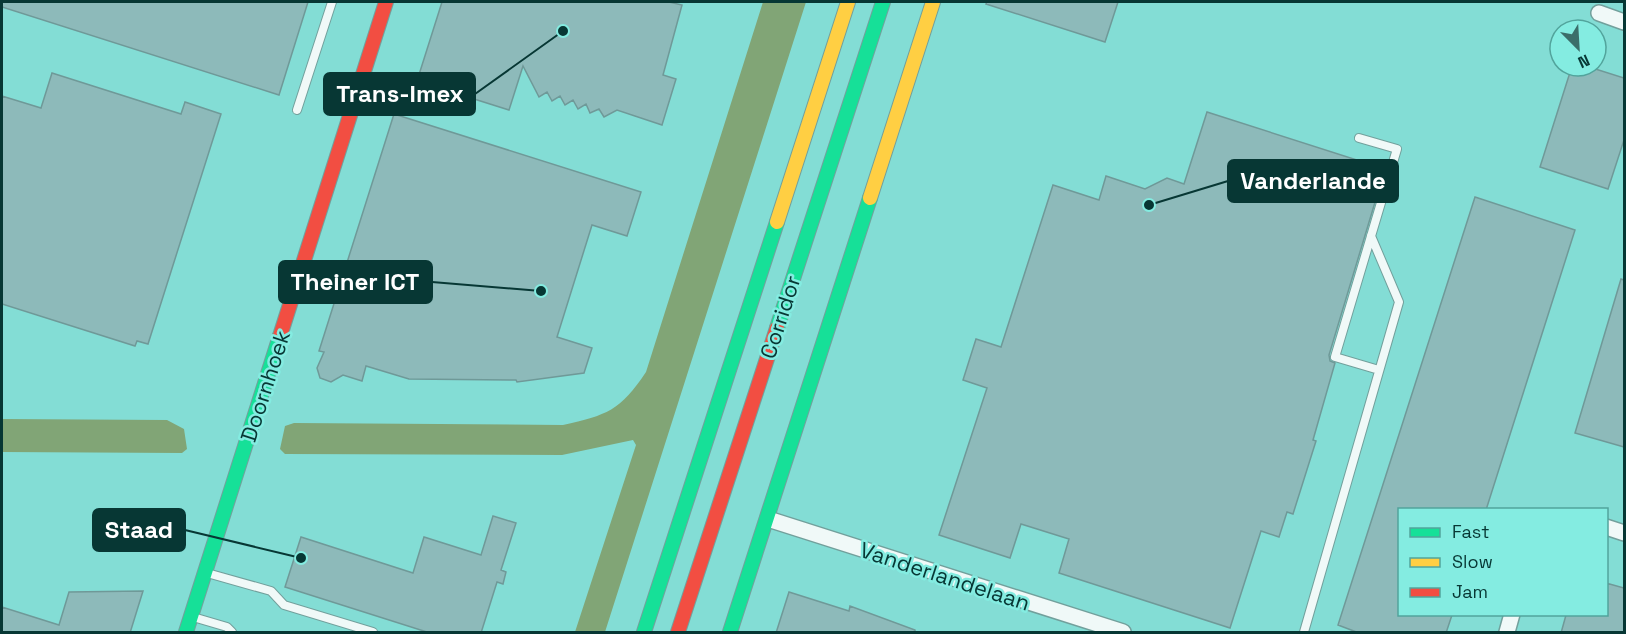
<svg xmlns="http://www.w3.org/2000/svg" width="1626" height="634" font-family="'Space Grotesk',sans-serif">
<rect width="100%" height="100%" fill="#9cd4ce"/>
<!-- built -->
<path fill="#83ddd5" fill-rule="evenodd" d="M2,2H1624V632H2ZM1560,30H1596V66H1560ZM1400,510H1606V614H1400Z"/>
<!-- water -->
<path fill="#81a576" d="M763,2H806L605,632H575L636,445L633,440L562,455L285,454L280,449L285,426L294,423L563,425C607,415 620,411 646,372Z
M2,419L167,420L184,429L187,449L182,453L2,452Z"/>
<!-- building -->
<path fill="#8dbaba" stroke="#6f9998" stroke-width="1.5" d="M2,2H308L279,95L2,7Z
M442,2H669L682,5L663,75L676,79L662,125L617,110L604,117L599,109L590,113L586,104L578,109L573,100L565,105L560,96L552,101L547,92L539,97L523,66L509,110L417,81Z
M987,2H1118L1105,42L986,4Z
M1572,66H1586L1624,78V140L1608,189L1540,167Z
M52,73L181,114L185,102L221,114L148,344L137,341L135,346L2,304V96L41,108Z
M1207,112L1385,169L1329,355L1330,361L1335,363L1313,440L1316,441L1293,514L1287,512L1279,537L1261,531L1230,628L1059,573L1069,539L1021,524L1010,558L939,535L987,388L963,380L976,339L1001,347L1053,185L1099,200L1106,176L1145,189L1167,178L1184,184Z
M394,114L641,192L627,236L592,225L557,337L592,348L584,373L517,382L516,380L409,379L366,366L362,381L343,375L331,382L320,378L317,368L324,352L319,351Z
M1475,197L1575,230L1486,510H1400V615H1452L1446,633H1359L1338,625Z
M1621,279L1624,280V447L1575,433Z
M493,516L516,523L501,570L506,572L503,584L497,582L481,633H430L285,587L301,537L413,573L424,537L481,555Z
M1606,583L1624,588V633H1561L1566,615H1606Z
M143,591L130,633H2V607L59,625L69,592Z
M789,592L849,611L850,606L915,630V633H776Z"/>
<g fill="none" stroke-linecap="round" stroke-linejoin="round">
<defs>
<path id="lane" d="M297,110L332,2
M1359,138L1397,149L1335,357L1379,370
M207,573L271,591L284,605L373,632
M193,617L227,627L232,632
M1304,632L1399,302L1371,236"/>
<path id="street" d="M1599,13L1624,22
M768,519L1123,632
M1606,527L1624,533
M1507,632L1512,614"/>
<path id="fast" d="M777,328L883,2
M186,632L280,336
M644,632L777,222
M730,632L870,198"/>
<path id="slow" d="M870,198L933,2
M777,222L848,2"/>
<path id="jam" d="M280,336L386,2
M678,632L777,328"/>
</defs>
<!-- lane casing -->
<use href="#lane" stroke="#72a09c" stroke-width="10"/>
<!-- street casing -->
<use href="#street" stroke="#72a09c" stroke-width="18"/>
<!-- fast casing -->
<use href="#fast" stroke="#72a09c" stroke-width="16"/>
<!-- slow casing -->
<use href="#slow" stroke="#72a09c" stroke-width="16"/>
<!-- jam casing -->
<use href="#jam" stroke="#72a09c" stroke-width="16"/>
<!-- lane -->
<use href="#lane" stroke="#f0f9f8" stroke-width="8"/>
<!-- street -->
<use href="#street" stroke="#f0f9f8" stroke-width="15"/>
<!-- fast -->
<use href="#fast" stroke="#16e098" stroke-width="14"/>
<!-- slow -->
<use href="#slow" stroke="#ffcf43" stroke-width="14"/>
<!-- jam -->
<use href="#jam" stroke="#f24e42" stroke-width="14"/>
</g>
<g text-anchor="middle" stroke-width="5" stroke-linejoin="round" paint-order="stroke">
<!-- street labels -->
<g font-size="22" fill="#073734" stroke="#84ece1">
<text transform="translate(780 317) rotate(-72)" y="8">Corridor</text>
<text transform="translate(265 386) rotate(-72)" y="8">Doornhoek</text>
<text transform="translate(945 576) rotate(18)" y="8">Vanderlandelaan</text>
</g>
</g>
<!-- callouts -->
<path fill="none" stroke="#073734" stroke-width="2" d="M563 31L475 94M1149 205L1228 181M541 291L432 282M301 558L185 530"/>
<g fill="#073734" stroke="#84ece1" stroke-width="2">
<circle cx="563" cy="31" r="6"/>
<circle cx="1149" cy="205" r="6"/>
<circle cx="541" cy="291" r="6"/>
<circle cx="301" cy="558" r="6"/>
</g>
<g fill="#073734" stroke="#073734" stroke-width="2">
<rect x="324" y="73" width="151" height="42" rx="6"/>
<rect x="1228" y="160" width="170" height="42" rx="6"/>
<rect x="279" y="261" width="153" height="42" rx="6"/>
<rect x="93" y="509" width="92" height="42" rx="6"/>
</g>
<g font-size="24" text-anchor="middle" font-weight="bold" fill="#fff">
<text x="400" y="102">Trans-Imex</text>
<text x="1313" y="189">Vanderlande</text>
<text x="355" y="290">Theiner ICT</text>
<text x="139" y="538">Staad</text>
</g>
<!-- border -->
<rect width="1626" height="634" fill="none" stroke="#073734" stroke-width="6"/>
<!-- legend -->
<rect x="1398" y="508" width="210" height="108" fill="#84ece1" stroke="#52a49c" stroke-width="1.5"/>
<rect x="1410" y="528" width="30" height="9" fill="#16e098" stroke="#52a49c" stroke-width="1.5"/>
<text x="1452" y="538" font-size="18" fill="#073734">Fast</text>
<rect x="1410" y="558" width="30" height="9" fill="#ffcf43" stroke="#52a49c" stroke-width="1.5"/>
<text x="1452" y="568" font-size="18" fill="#073734">Slow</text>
<rect x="1410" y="588" width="30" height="9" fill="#f24e42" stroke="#52a49c" stroke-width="1.5"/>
<text x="1452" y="598" font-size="18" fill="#073734">Jam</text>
<!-- north arrow -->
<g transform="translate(1578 48) rotate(156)"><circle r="28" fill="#84ece1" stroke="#52a49c" stroke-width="1.5"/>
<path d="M0-4.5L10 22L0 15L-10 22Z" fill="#3b6e6a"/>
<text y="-9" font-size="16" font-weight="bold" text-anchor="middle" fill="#073734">N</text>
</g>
</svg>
